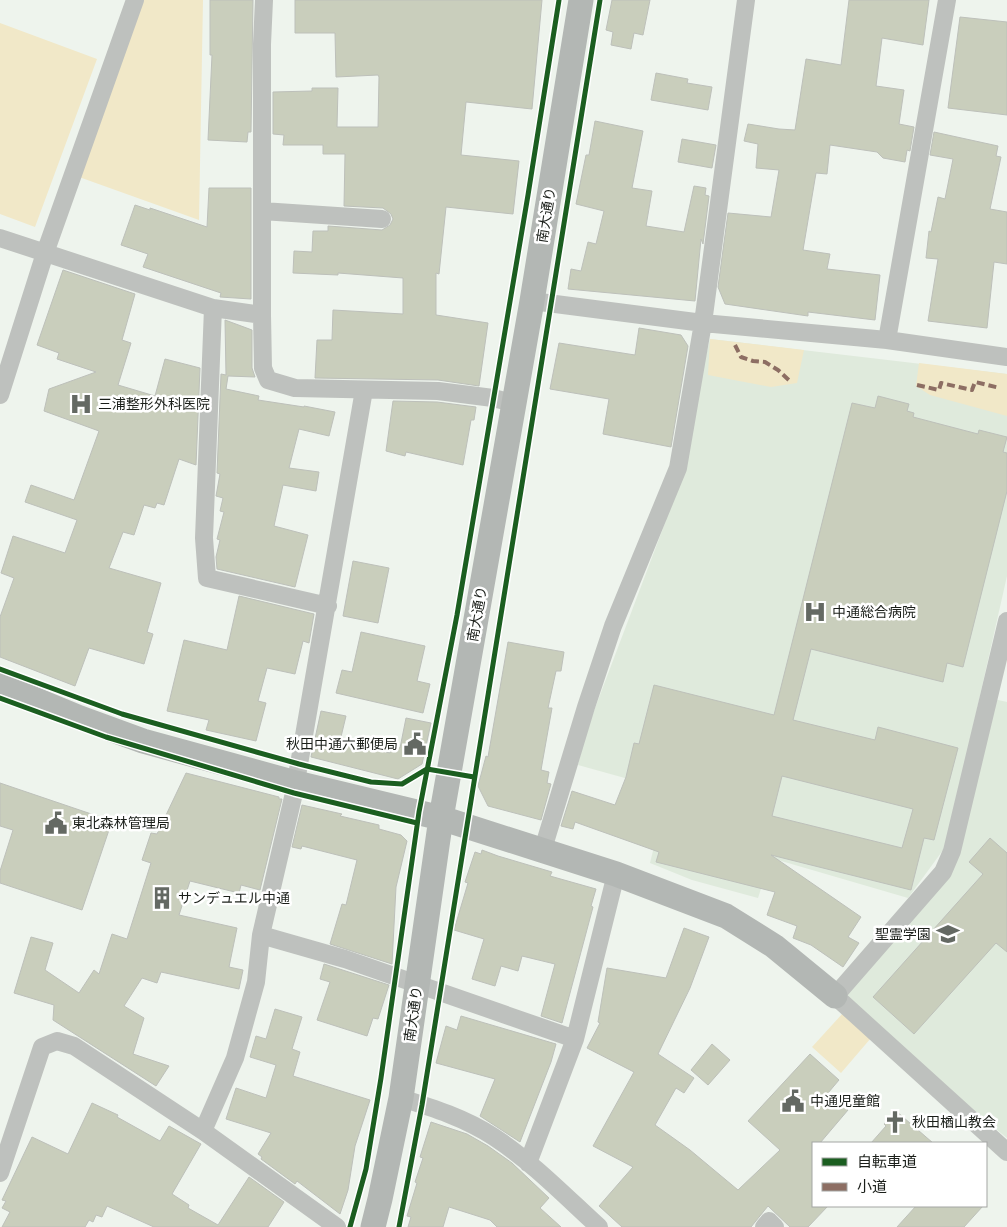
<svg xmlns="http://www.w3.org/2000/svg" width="1007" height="1227" font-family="'Work Sans','Noto Sans JP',sans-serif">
<rect width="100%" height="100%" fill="#eef4ed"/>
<!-- built -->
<path fill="#dfeadc" d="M710,339L1007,374V576L946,846L908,898L771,858L758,898L692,880L650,863L668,790L578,765L586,732L665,523Z
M989,698L1007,702V1138L835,996L943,872Z"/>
<!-- green -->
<path fill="#f1e8c8" d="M139,0H203L199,220L79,177Z
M0,23L97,59L35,227L0,214Z
M710,339L804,350L797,383L771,387L708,375Z
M919,363L1007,374V416L930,395L916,386Z
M843,1013L871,1038L841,1073L812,1047Z"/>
<!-- building -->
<path fill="#c9cebc" stroke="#bdc0ba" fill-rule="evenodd" d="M210,0H253L251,132H248L247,142L208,140L212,55H210Z
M295,0H542L532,109L466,102L461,155L519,161L513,214L446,207L439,274L436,273V315L488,323L479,386L438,380L315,378L317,340H332L333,310L403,314V278L338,273V275L293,273L294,251L312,252L313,231H328V226L382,230L390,225L393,219L391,214L383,208L344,206L345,154H323V145H283L284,135L273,134V92L312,91V88H338L337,127H378L379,77L378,75L336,77L335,33H295Z
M612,0H650L643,35L634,33L631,49L611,45L613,32L606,30Z
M849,0H929L923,45L882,38L876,86L904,90L899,124L914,127L910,151L907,150L905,162L883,158L877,152L830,145L827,174L816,173L803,250L830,254L827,269L880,275L875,320L808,312V316L725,304L718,287L728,213L771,217L779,170L756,168L758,144L744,141L748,124L779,129L795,130L806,59L841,65Z
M960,17L1007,22V115L948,108Z
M656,73L688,79L687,83L712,87L708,110L651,100Z
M595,121L643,131L632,188L652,191L646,226L684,232L694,186L706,188L705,195L709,196L703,244L701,239L695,301L568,289L571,269L581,271L588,242L596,244L604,211L576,204L586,155H589Z
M934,132L998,146L996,156L1001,157L990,209L1007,212V264L994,262L987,328L928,321L938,259L926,258L929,231L931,232L938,197L945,199L953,159L930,155Z
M682,139L716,145L712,168L678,162Z
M209,188H251V299L220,297L221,293L143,267L148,254L121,245L135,205L150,210V208L207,227Z
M63,270L135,294L122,340L131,343L118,385L155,396L165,359L200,368L196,465L179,459L164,505L157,503L155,508L144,505L134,535L123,532L109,568L161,583L147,632L153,634L144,664L89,648L75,686L0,657V617L14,578L1,573L13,536L65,553L77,520L25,502L31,485L74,500L99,431L44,411L49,389L96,372L57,359L59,353L37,345Z
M225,320L252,330V368L255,377L228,376L226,389L259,396L258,400L304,407V406L335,412L329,436L299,429L289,468L319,472L316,491L283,485L274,526L308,535L295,587L217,569L216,557L220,540L217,539L224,512L220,511L223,498L216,496L220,474L217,473L221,374L226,375Z
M639,328L681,335L688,346L671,447L603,434L609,399L550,389L559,343L635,355Z
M878,396L909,404L907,411L914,413L913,417L978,434L979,430L1007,437L1003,452L1007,453V491L963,667L947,663L943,682L811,649L793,720L875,740L878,727L958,748L934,840L924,838L911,890L771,855L861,917L848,937L859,943L843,967L811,945L793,938L797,926L767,915L775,892L656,862L659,852L575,822L573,829L561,826L572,791L615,805L626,777L634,743L639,744L654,685L774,715L852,403L875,408ZM782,776L913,809L902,848L772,816Z
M393,401L437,402L476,407L474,420H471L463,465L406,452L405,456L386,451Z
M353,561L389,568L378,623L343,616Z
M239,596L314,614L309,643L303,641L295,674L267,668L258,701L266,703L256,741L206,730L209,720L167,711L184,640L227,650Z
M361,632L425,646L417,681L430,684L423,713L336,693L342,670L352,672Z
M508,642L564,652L561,671H556L548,708H552L541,770L549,772L547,783L551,784L541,820L488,806L478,786L486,756L488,757Z
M321,711L346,716L340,741L390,753L392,746L400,748L406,718L431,723L422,764L398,779L311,757Z
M186,773L279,797V799H282L260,890L241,885L239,893L190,881L179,915L237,928L229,967L243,970L239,989L161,972L157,983L142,978L124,1006L144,1018L133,1054L169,1066L156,1086L53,1020L54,1005L14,993L31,937L53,943L45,970L79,993L94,970L99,974L112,934L127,939L151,863L142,860L151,833L157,834Z
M0,783L112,821L82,910L0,883V871L13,830L0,826Z
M302,805L342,814L340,816L379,825V829L401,835L407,841L396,887L392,964L330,944L342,904L346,905L357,860L302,846L301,849L292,847Z
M990,838L1007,853V952L996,943L914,1034L873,997L983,874L969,862Z
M482,850L498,856L552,872L550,876L596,889L591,906L593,907L562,1023L541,1016L555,964L522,956L518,971L501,966L495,986L472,979L484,939L454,930L468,883L465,882L475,852L481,854Z
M684,928L709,937L690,988L658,1054L694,1078L684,1093L676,1088L655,1125L690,1150L738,1190L780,1150L748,1121L810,1054L839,1080L828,1093L848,1110L820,1143H813V1206H828L808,1227H790L768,1206L751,1227H622L599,1206L633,1167L593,1146L634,1072L587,1048L600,1023L598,1022L607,968L666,978Z
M324,964L389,985L378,1019L373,1018L367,1036L317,1020L330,982L320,979Z
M275,1009L302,1017L292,1049L300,1052L293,1076L370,1100L355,1146L348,1190L340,1214L297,1181L295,1184L261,1159L262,1157L258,1154L271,1133L226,1119L236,1088L266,1098L276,1065L250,1057L256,1036L266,1039Z
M461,1016L556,1044L551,1062L520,1142L480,1116L495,1079L436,1063L446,1026L457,1030Z
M712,1044L730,1060L708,1085L691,1070Z
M92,1103L118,1115L117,1117L160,1141L169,1126L201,1144L172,1194L189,1205L188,1208L218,1225L249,1177L284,1202L268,1227H154L107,1206L102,1217L96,1215L93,1222L89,1220L85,1227H2L10,1212L2,1208L6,1201L2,1200L32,1137L68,1154Z
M896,1111L933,1143H871L886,1126L884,1124Z
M431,1122L467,1134L488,1146L512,1163L549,1198L540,1208L561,1227H497L490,1220L449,1207L443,1227H408L411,1217L407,1216L417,1183L415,1182L423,1158L420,1157Z
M916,1206H983L964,1227H897Z"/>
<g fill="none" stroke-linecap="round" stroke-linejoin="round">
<!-- street -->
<path stroke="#bec1be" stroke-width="18" d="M264,0L262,44V315L263,368L268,380L295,388L438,391L493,398L513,403
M262,211L382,219
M0,238L213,308L262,315
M532,301L703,323L887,340L1007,357
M213,308L204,538L207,578L328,606
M887,340L947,0
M0,395L45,253L135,0
M1007,621L952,851L943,872L835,996L1007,1152
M543,849L586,707L613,626L678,468L703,323L746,0
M261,935L345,959L575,1039
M401,1098C433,1108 465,1118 494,1137C532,1162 565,1196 599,1227
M203,1131L235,1058L256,982L261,935L294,793L364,390
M528,1163L575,1039L616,874
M0,1173L42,1047L57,1041L74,1046L203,1131L337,1227
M764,1227L769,1221L775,1227"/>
<!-- secondary -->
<path stroke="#b3b7b4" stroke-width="25" d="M0,685L80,718L143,741L296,783L441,818L616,874L726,916L774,946L835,996
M373,1227L380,1199L401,1098L441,818L532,301L581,0"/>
<!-- quiet -->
<path stroke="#8d6e63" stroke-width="4" stroke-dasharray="8 4" stroke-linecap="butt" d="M735,345L741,357L753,361L765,362L778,370L791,382
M917,385L939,390L941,383L972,390L975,382L1000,388"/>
<defs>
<path id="cycleway" d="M0,669L122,714L299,764L371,782L402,784L427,769L474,777
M0,698L106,737L294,793L417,823
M350,1227L366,1169L381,1078L419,812L457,615L528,195L559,0
M399,1227L422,1105L600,0"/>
</defs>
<!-- cycleway casing -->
<use href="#cycleway" stroke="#fff" stroke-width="8"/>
<!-- cycleway -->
<use href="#cycleway" stroke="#1b5e20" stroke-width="5"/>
</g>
<!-- icons -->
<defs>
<symbol id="hospital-bare" viewBox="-9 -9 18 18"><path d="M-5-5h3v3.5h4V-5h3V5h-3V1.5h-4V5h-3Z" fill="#646963" stroke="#fff" stroke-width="2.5" paint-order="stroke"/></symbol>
<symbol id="civic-bare" viewBox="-9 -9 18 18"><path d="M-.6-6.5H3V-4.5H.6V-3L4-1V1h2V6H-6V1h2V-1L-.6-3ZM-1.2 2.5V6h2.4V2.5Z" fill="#646963" stroke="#fff" stroke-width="2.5" paint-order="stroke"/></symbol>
<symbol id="building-bare" viewBox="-9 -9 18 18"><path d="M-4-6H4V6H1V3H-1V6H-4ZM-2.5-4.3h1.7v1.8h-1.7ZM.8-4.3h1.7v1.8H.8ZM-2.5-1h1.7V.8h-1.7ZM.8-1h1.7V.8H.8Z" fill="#646963" stroke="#fff" stroke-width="2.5" paint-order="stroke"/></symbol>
<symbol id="school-bare" viewBox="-9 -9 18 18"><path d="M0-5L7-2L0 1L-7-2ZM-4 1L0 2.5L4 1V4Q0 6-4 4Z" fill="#646963" stroke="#fff" stroke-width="2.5" paint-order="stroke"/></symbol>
<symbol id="church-bare" viewBox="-9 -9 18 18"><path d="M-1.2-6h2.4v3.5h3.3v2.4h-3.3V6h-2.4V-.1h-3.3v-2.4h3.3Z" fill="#646963" stroke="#fff" stroke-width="2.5" paint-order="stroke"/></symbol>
</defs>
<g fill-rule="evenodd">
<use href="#hospital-bare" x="65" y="388" width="32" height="32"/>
<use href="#hospital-bare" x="799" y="596" width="32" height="32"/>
<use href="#civic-bare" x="399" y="728" width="32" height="32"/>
<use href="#civic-bare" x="40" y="807" width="32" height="32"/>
<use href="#building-bare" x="146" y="882" width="32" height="32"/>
<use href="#school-bare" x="932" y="918" width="32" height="32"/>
<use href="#civic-bare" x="777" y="1085" width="32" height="32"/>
<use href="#church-bare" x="879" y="1106" width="32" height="32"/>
</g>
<g text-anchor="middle" stroke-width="5" stroke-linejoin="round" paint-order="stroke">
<!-- street labels -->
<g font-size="14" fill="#1a1e19" stroke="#fff">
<text transform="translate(546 215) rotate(-81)" y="5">南大通り</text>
<text transform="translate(477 614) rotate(-80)" y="5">南大通り</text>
<text transform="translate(413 1014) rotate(-82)" y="5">南大通り</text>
</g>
<!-- poi labels -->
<g font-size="14" fill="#1a1e19" stroke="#fff" text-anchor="start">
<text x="98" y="409">三浦整形外科医院</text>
<text x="832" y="617">中通総合病院</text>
<text x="398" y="749" text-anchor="end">秋田中通六郵便局</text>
<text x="72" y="828">東北森林管理局</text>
<text x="178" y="903">サンデュエル中通</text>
<text x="931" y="939" text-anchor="end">聖霊学園</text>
<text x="810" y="1106">中通児童館</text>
<text x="912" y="1127">秋田楢山教会</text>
</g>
</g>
<!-- legend -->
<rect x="812" y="1142" width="175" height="65" fill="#ffffff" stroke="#a3a5a3"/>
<rect x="822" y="1158" width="25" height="8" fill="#1b5e20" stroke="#a3a5a3"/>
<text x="857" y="1167" font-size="15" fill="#1a1e19">自転車道</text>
<rect x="822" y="1183" width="25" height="8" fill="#8d6e63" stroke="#a3a5a3"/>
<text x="857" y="1192" font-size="15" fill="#1a1e19">小道</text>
</svg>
